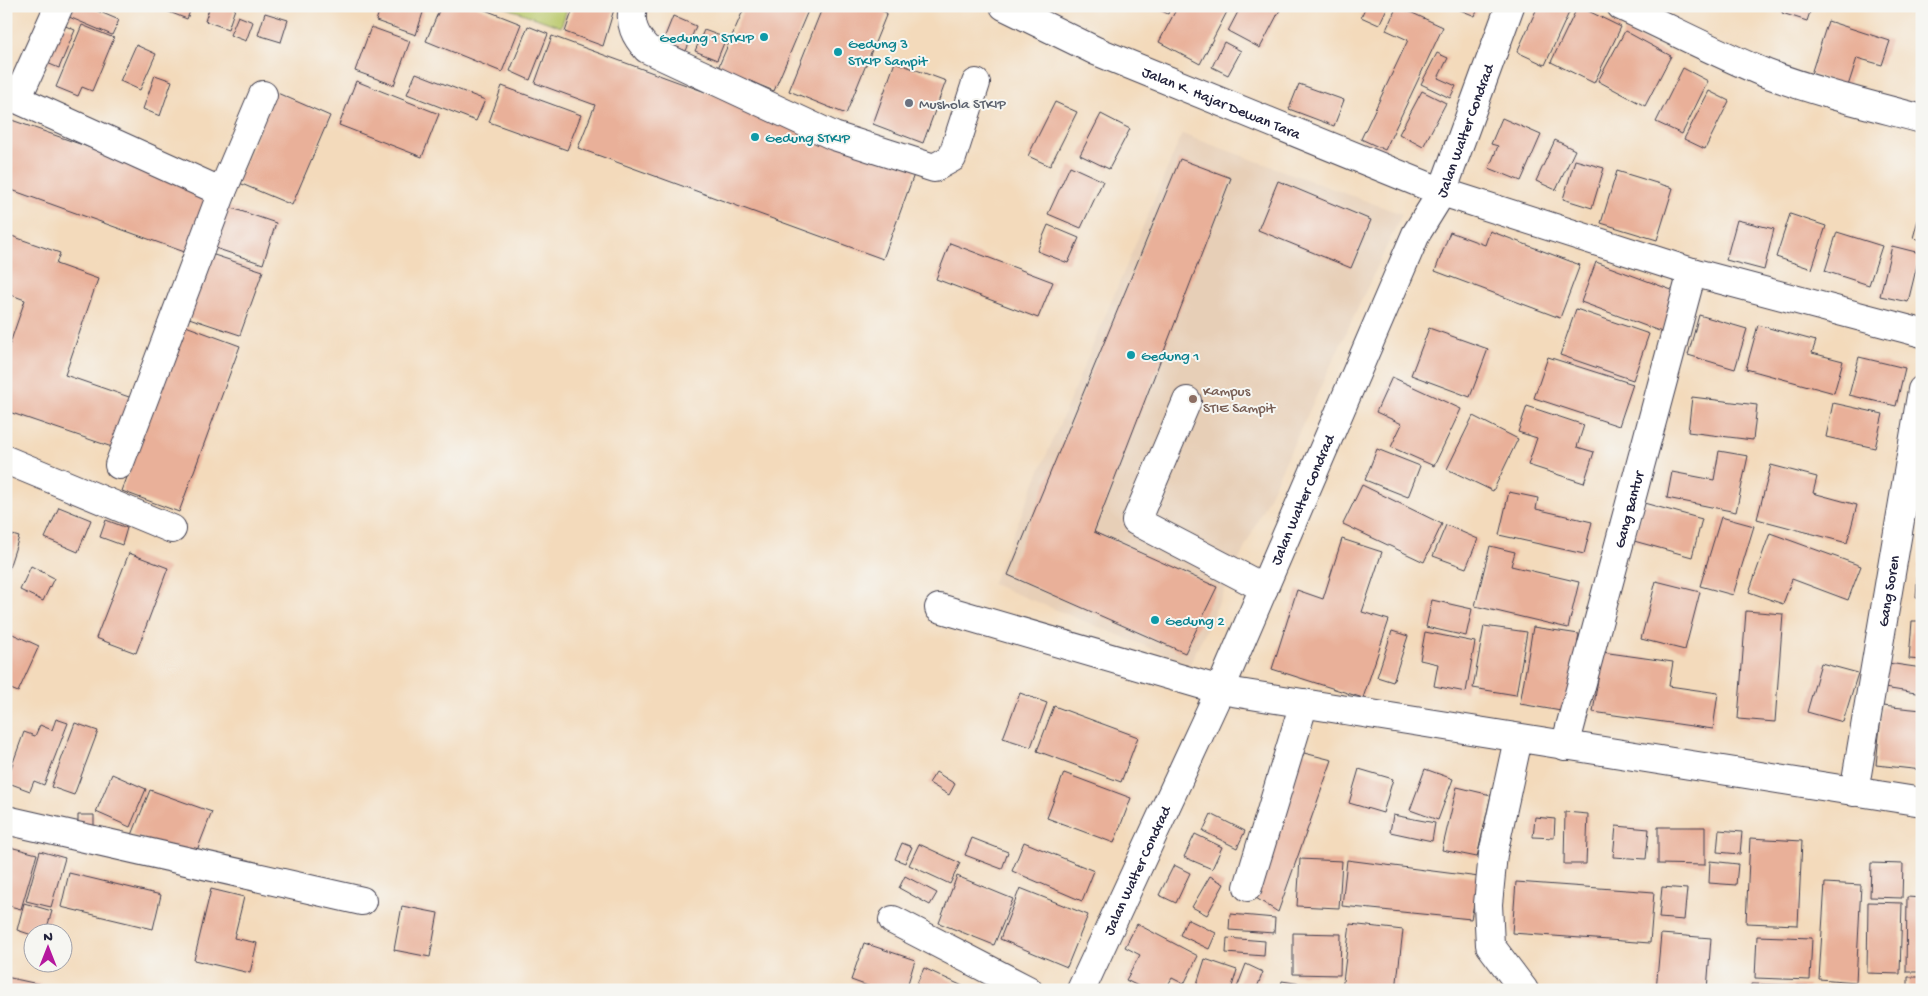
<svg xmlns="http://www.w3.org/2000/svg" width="1928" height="996" font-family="'Gochi Hand',sans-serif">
<rect width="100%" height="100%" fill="#f6f6f2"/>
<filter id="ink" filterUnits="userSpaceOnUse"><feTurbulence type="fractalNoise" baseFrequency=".02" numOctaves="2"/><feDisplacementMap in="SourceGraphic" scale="10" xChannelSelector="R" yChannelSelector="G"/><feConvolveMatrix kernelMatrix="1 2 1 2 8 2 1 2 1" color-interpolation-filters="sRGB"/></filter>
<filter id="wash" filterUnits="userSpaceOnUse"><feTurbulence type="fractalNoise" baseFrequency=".0096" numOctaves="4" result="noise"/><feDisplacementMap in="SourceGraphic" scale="20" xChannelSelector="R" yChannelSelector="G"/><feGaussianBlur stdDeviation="1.12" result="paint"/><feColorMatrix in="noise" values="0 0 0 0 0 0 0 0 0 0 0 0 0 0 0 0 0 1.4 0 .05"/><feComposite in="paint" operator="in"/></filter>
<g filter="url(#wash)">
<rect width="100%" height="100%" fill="#f3dabb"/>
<!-- built -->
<path fill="#e7cfb7" d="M1182,134L1402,214L1190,664L992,584Z"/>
<!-- green -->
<path fill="#bac86a" stroke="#6e7552" d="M502,6H568L561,27Z"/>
<g id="blocks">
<!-- building -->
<path fill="#e9b099" d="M74,6H86L119,20L112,35L69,17Z
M154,6H192L187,19Z
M210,6H236L228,29L205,21Z
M381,6H425L416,35L376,21Z
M441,6H475L521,24L502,72L426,41Z
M574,6H615L603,46L565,32Z
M745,6H810L774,91L718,68Z
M823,6H870L887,13L846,114L789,91Z
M1152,6H1171L1168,14Z
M1178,6H1230L1200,64L1159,42Z
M1241,6H1282L1260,48L1228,31Z
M1366,6H1388L1379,25L1361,17Z
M1397,6L1443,27L1385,150L1361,139L1408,40L1386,30Z
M1460,6H1479L1475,16L1458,9Z
M1538,6H1572L1545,65L1517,52Z
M1578,6L1621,27L1594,83L1551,62Z
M1784,6H1812L1807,21L1782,13Z
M265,13L288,20L281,42L258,35Z
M238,16L253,22L246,41L230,35Z
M673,16L696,26L686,51L663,41Z
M1828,21L1890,41L1882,65L1857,58L1848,86L1811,74Z
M63,25L75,30L59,68L47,63Z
M82,25L114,38L92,91L82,87L78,96L56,87Z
M528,26L548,34L530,80L510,71Z
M371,27L410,41L394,85L355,71Z
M704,30L726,38L717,60L695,51Z
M1625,31L1671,56L1645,106L1598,81Z
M552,36L916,169L883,259L578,148L595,105L535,83Z
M1224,42L1241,51L1228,75L1212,67Z
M136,45L156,54L140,90L120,81Z
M1437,53L1448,58L1438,78L1456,86L1450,98L1421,84Z
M895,62L946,81L923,143L873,124Z
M1683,68L1708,81L1682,134L1656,122Z
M416,73L485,100L476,121L407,94Z
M155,75L172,81L160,116L143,109Z
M356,81L439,114L422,157L339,125Z
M1299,84L1344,100L1334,126L1289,109Z
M502,86L581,115L567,150L489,122Z
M1422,91L1446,103L1423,147L1399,134Z
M1709,91L1729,101L1705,149L1684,139Z
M275,92L330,116L292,205L237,182Z
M1055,102L1077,112L1050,166L1028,156Z
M1101,114L1130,129L1109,169L1080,155Z
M6,118L216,192L193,255L6,188Z
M1502,118L1541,135L1521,181L1489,168L1498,146L1491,144Z
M1555,140L1575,150L1556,190L1536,181Z
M1180,159L1231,178L1094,532L1217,587L1185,653L1008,575Z
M1575,160L1604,168L1592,208L1563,199Z
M1070,166L1103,181L1081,228L1048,214Z
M1617,171L1673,188L1657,240L1601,223Z
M1278,181L1371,220L1351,268L1258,230Z
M223,205L276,223L263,264L209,246Z
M1922,205V240L1913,238Z
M1790,214L1826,226L1812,269L1776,257Z
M1737,220L1774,229L1764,270L1726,260Z
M1048,225L1079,238L1068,263L1037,251Z
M1490,231L1580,265L1560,318L1435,271L1450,232L1485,245Z
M1837,232L1882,246L1869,285L1825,271Z
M6,234L60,253L56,264L98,279L65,375L132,398L115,448L6,411V355L25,300L6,293Z
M950,243L1053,282L1038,318L936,279Z
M1892,246L1920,253L1908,302L1880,296Z
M208,253L263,271L240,335L186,317Z
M1596,262L1677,292L1662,332L1581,302Z
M1576,309L1649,334L1633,380L1560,355Z
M1699,315L1747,329L1735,369L1688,355Z
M183,325L240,346L179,512L122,491Z
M1758,325L1816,341L1812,353L1843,361L1834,393L1746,369Z
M1429,328L1488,349L1470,397L1411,375Z
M1548,357L1633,384L1619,426L1534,398Z
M1859,357L1905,368L1896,406L1849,395Z
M1392,377L1461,409L1434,466L1391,447L1402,424L1376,412Z
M1692,397L1757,405L1753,440L1688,432Z
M1833,403L1883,414L1875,448L1826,437Z
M1527,406L1584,425L1577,447L1594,452L1584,483L1528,465L1537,438L1518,432Z
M1473,416L1518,439L1493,491L1447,469Z
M1377,449L1420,466L1408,497L1365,480Z
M1719,451L1748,456L1736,512L1667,498L1672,472L1714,480Z
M1771,465L1817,477L1813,493L1857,505L1847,543L1757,519Z
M1362,485L1442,524L1424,562L1343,524Z
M1509,492L1538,498L1536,509L1592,522L1584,554L1499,535Z
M1644,503L1702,519L1692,557L1634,541Z
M59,507L91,520L78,552L45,538Z
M1721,517L1754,526L1733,595L1700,586Z
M106,520L127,528L122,545L100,537Z
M1446,525L1478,539L1466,568L1433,556Z
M6,533L19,537L7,574H6Z
M1770,533L1861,566L1848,600L1792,579L1783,604L1749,592Z
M1342,539L1382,552L1362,612L1389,620L1363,698L1272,669L1297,590L1323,599Z
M1490,546L1515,552L1511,566L1579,582L1568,628L1475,606Z
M129,553L168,568L136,653L96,638Z
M1918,565H1922V598H1916Z
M31,566L54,578L43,601L20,590Z
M1656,581L1700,592L1685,650L1641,639Z
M1432,600L1472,609L1466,636L1426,627Z
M1746,611L1783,614L1775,722L1738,719Z
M1912,621H1922V660L1909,659Z
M1484,626L1527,632L1516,695L1473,688Z
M1533,627L1579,634L1567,712L1520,704Z
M6,631L39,646L18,692L6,687Z
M1392,631L1408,636L1393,682L1377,677Z
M1425,632L1475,642L1466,692L1434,686L1438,664L1420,660Z
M1602,652L1673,662L1669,686L1718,693L1713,729L1593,712Z
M1821,663L1858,673L1843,722L1807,712Z
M1888,663L1922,668V694L1884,688Z
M1020,693L1047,703L1031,747L1003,738Z
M1054,706L1138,737L1121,782L1037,751Z
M1882,706L1922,710V770L1876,765Z
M56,719L68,723L44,785L34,781L30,791L6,782L24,732L35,736L40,725L52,730Z
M75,723L98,731L74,795L51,787Z
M1296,751L1332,760L1278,912L1256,898Z
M1359,769L1393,779L1383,813L1349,803Z
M1425,769L1453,779L1438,820L1410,810Z
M936,772L955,784L949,795L929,783Z
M1064,773L1131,798L1114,843L1047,818Z
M112,774L146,789L130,827L96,812Z
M1457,787L1491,795L1477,857L1442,850Z
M150,790L212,812L194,858L132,835Z
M1565,812L1588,814L1586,864H1564Z
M1211,814L1245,831L1237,848L1203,831Z
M78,815H94V830L78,829Z
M1393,815L1435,823L1432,841L1390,832Z
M1535,817L1555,819L1554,838L1533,837Z
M1616,826L1649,829L1646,859L1613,857Z
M1658,827H1705V865L1658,864Z
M1719,830L1742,832L1740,854L1717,852Z
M1195,834L1222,847L1212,869L1184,857Z
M972,838L1008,852L1002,869L965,855Z
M1750,838L1802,841L1798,925L1746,923Z
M1024,842L1094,871L1082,901L1012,871Z
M902,843L912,847L905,863L895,859Z
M919,844L960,863L950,884L909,865Z
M6,846L37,854L21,909L6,905Z
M40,851L65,858L51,907L26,901Z
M1300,859L1342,861L1339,908L1297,906Z
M1347,860L1479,877L1471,919L1342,906Z
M1710,861L1738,864L1736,885L1709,883Z
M1871,863L1903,864L1902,898L1870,897Z
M1174,865L1190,873L1176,903L1159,895Z
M69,873L161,895L153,929L61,907Z
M905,876L937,893L930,905L899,888Z
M957,876L1013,899L994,945L939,923Z
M1210,876L1224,884L1207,915L1192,907Z
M1516,882L1654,892L1650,943L1512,933Z
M1825,883L1861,885L1856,982L1819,979Z
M1662,887L1687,889L1684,920L1659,918Z
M1020,888L1088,915L1067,967L1000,939Z
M211,889L244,897L234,938L257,943L250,973L194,960Z
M1907,897L1922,898V972H1906Z
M1868,902L1902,903L1900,974L1867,973Z
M24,903L52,911L45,934L32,935L17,930Z
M402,906L438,913L430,957L394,950Z
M1230,914L1275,918L1274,933L1229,930Z
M1187,919L1216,933L1209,949L1180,935Z
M1137,924L1198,956L1184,984L1172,978L1165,990H1146L1126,980L1140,955L1125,947Z
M1350,924L1403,930L1396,990H1342Z
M1293,933L1341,934L1340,975L1293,974Z
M1661,934L1711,938L1707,990H1656Z
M1757,936L1812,938L1810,980L1755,978Z
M1227,938L1265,941L1264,956L1226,953Z
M864,943L915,960L906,990H879L851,980Z
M1205,959L1237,970L1231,990H1195Z
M1246,964L1263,972L1256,990H1236Z
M924,968L971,990H914Z
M6,977L61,989V990H6Z
M1908,977H1922V990H1908Z
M1282,981L1319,987V990H1280Z
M1751,984L1808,986V990H1751Z
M1819,987H1853V990H1819Z"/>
</g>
</g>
<g filter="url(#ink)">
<use href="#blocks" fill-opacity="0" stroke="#413e4e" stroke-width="1"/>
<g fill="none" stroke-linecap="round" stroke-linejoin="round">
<defs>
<g id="minor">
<path d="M633,6C629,24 635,36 647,49L834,136L934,168L952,158L976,83"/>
<path id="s1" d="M1004,6L1096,51L1442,192L1692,272L1922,333"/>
<path d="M1621,6C1669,28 1716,53 1765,73C1816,92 1870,105 1922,119"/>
<path d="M6,94L222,192"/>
<path d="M17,99L59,6"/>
<path d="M1187,401L1136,521L1264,588"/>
<path d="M6,460L172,529"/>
<path d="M119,465L222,192L263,95"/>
<path d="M939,608L1220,690L1922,802"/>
<path d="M1518,739L1493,854L1488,904L1490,945L1524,990"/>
<path id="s2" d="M1565,746L1692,272"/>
<path id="s3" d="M1854,792L1922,390"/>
<path d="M6,820L362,901"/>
<path d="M1248,887L1304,703"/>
<path d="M893,920L1028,990"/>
<path id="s4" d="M1081,990L1220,690L1416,234L1442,192L1510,6"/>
</g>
</defs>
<!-- minor casing -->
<use href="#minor" stroke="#413e4e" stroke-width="30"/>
<!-- minor -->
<use href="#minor" stroke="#fff" stroke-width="28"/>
</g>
</g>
<!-- markers -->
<g fill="#0f9aa8" stroke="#f6f6f2" stroke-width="2">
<circle cx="764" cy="37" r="5"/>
<circle cx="838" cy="52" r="5"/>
<circle cx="755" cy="137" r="5"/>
<circle cx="1131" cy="355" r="5"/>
<circle cx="1155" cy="620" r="5"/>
</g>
<circle fill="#6b7280" stroke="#f6f6f2" stroke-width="2" cx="909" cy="103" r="5"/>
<circle fill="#8d6e63" stroke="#f6f6f2" stroke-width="2" cx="1193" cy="399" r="5"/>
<g text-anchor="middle" stroke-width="4" stroke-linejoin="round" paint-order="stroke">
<!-- culture labels -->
<g font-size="15" fill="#0d838f" stroke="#f6f6f2" text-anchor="start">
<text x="754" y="42" text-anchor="end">Gedung 1 STKIP</text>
<text x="848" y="48">Gedung 3<tspan x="848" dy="17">STKIP Sampit</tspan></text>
<text x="765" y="142">Gedung STKIP</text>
<text x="1141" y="360">Gedung 1</text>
<text x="1165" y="625">Gedung 2</text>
</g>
<!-- street labels -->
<g font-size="15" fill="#22223b" stroke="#f6f6f2">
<text dy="5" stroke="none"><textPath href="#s1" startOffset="238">Jalan K. Hajar Dewan Tara</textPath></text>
<text dy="5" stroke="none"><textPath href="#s4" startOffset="942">Jalan Walter Condrad</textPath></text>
<text dy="5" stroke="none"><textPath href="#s4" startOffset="538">Jalan Walter Condrad</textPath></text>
<text dy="5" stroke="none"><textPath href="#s2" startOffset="245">Gang Bantur</textPath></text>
<text dy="5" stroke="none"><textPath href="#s3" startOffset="204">Gang Soren</textPath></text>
<text dy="5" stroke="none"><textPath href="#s4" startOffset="132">Jalan Walter Condrad</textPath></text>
</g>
<!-- worship labels -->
<g font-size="15" fill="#5b616d" stroke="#f6f6f2" text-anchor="start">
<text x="919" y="108">Mushola STKIP</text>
</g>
<!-- education labels -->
<g font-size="15" fill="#785e54" stroke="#f6f6f2" text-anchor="start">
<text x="1203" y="395">Kampus<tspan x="1203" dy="17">STIE Sampit</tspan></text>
</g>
</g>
<!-- margin -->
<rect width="1928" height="996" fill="none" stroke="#f6f6f2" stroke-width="25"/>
<!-- north arrow -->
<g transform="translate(48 948)"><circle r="24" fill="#f6f6f2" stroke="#a1a1a9"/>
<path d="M0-4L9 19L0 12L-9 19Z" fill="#b5179e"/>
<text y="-8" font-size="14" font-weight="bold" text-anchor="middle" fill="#22223b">N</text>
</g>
</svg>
